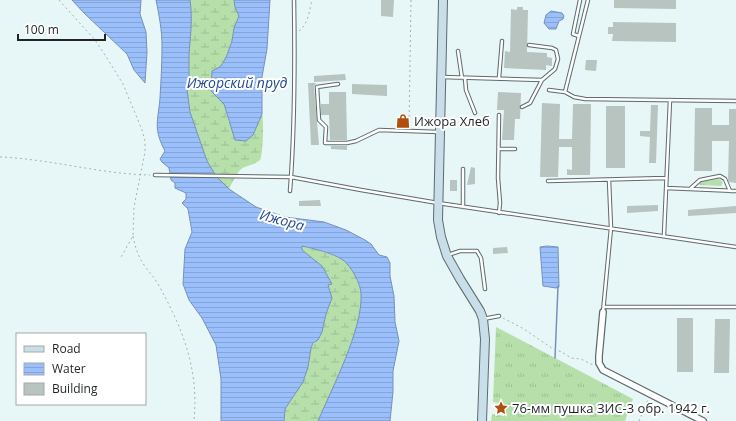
<svg xmlns="http://www.w3.org/2000/svg" width="736" height="421" font-family="'Open Sans',sans-serif">
<defs>
<pattern id="grass-tufts" width="24" height="20" patternUnits="userSpaceOnUse"><rect width="24" height="20" fill="#b6dfaa"/><path d="M3 7l-1-3M5 7V3M7 7l1-3M15 17l-1-3M17 17v-4M19 17l1-3" fill="none" stroke="#9cbf92"/></pattern>
<pattern id="wetland-marsh" width="20" height="14" patternUnits="userSpaceOnUse"><rect width="20" height="14" fill="#b6dfaa"/><path d="M1 5h8M5 5V1M11 12h8M15 12V8" fill="none" stroke="#9cbf92"/></pattern>
<pattern id="water-rules" width="6" height="5" patternUnits="userSpaceOnUse"><rect width="6" height="5" fill="#9bbffb"/><path d="M0 2.5h6" fill="none" stroke="#85a4d7"/></pattern>
</defs>
<rect width="100%" height="100%" fill="#e7f6f7"/>
<!-- grass -->
<path fill="url(#grass-tufts)" d="M719,179L723,182L721,186L699,185L700,182Z
M496,327L633,399L625,421H491L492,414L504,416L503,404L493,402Z"/>
<!-- wetland -->
<path fill="url(#wetland-marsh)" d="M190,0H234L235,7L239,16L234,28L232,41L226,58L220,67L211,90L224,104L229,123L253,135L262,114C264,120 263,156 260,160C255,165 245,165 240,170C236,175 232,183 229,189L216,176L207,161L190,112L187,89L189,87C189,77 189,66 189,56C190,36 193,21 190,0Z
M302,246C311,248 335,255 343,260C351,265 360,284 361,294C363,328 332,389 318,421H284L285,409L303,382L308,367L311,348L322,332L326,314L332,298L328,285L332,284L322,266L302,250Z"/>
<!-- water -->
<path fill="url(#water-rules)" stroke="#7690bb" d="M72,0H141L140,14L146,32L147,52L145,83L134,70L127,54L84,13Z
M156,0H190C193,21 190,36 189,56C189,67 189,77 189,87L187,89L190,112L207,161L216,176L229,189L256,207L285,217L324,222L346,230L365,240L371,244L379,255L387,257L390,263V276L394,296L395,322L399,341L393,371V392L390,421H318C332,388 363,329 361,294C361,284 351,266 343,260C335,254 312,248 302,246V250L322,266L332,284L328,285L332,298L326,314L322,332L318,340L313,343L311,348L308,367L303,382L285,409L284,421H221V379L216,345L202,318L189,300L183,284L185,249L192,232L188,209L182,203L186,199V193L175,188V183L171,180L169,168L162,162L160,159L165,151C153,128 158,122 160,98C161,81 162,63 162,46C162,30 159,15 156,0Z
M234,0H270L267,49L262,77V114L253,135L246,141L235,140L224,104L211,91L212,71L220,67L226,58L232,41L234,28L239,16L235,7Z
M551,11L562,13L564,16L563,19L559,21L556,29H549L544,23L546,15Z
M547,246L558,247L559,287L556,288L543,286L540,247Z"/>
<g fill="none" stroke-linecap="round" stroke-linejoin="round">
<!-- stream -->
<path stroke="#7690bb" stroke-width="1.5" d="M555,358L558,286"/>
</g>
<!-- building -->
<path fill="#b7c4bf" d="M381,0H394L393,17L381,16Z
M614,0H676V9L614,8Z
M517,7H523V10H528L527,52L547,53V57L552,58V66L546,65V70L504,68L505,51L510,52L511,9L517,10Z
M613,22L676,23V42L612,41L613,34H608V27H613Z
M586,60H597L596,71L585,70Z
M345,74L346,80L314,82V76Z
M308,83H316L314,87L319,145H311Z
M352,84L387,85V96L352,94Z
M329,92H346L347,140H330L329,115H321V104H329Z
M498,92L521,93L520,119H515L514,140H502L504,110H497Z
M542,103L560,104L559,139H572L573,104H591L590,175H567V169L572,170V147H559L558,177H540Z
M651,105H658L656,163H649L650,137L640,136V131H650Z
M606,106H625V168H606Z
M695,108H712V125H729V109H736V183L729,182L728,180L729,141H712V171H694Z
M331,146H347V150L331,149Z
M471,167L475,168V184L467,185Z
M450,180H457V191H450Z
M320,200L321,206H299V201Z
M658,205V211L627,213V206Z
M736,206V213L688,216V210Z
M507,247L508,253L493,254V248Z
M677,318H693V372H677Z
M715,319H730L729,373H714Z"/>
<g fill="none" stroke-linecap="round" stroke-linejoin="round">
<defs>
<path id="lane" d="M579,36L573,34L580,0
M458,51L462,78
M442,77L542,80
M465,78L466,90L475,113
M499,78L502,41
M338,84L317,87L319,120L326,127L325,143H347L356,141L379,130L439,132
M549,90L565,92L574,97L585,99L736,101
M565,92L588,0
M522,107L530,103L542,80L555,69L558,59L556,50L552,48L529,45
M499,149H515
M463,169V207
M155,175L291,177L361,190L438,203L736,247
M548,181L666,178
M666,188L736,191
M691,188L700,180L720,176L725,179L730,191
M290,191C295,127 295,64 294,0
M499,213L500,203L498,178L499,115
M664,235L670,100
M448,255L460,251H477L481,258L485,289
M604,307H736
M603,312L611,228L609,180
M483,319L499,316"/>
<path id="street" d="M603,312L599,356V363L603,370L703,421"/>
<path id="secondary" d="M443,0L438,220L441,237L447,256L460,279L480,311L483,319L485,339L482,421"/>
</defs>
<!-- lane casing -->
<use href="#lane" stroke="#5e6a6b" stroke-width="4.5"/>
<!-- street casing -->
<use href="#street" stroke="#5e6a6b" stroke-width="8"/>
<!-- secondary casing -->
<use href="#secondary" stroke="#5e6a6b" stroke-width="10"/>
<!-- path -->
<path stroke="#a5b1b2" stroke-width="1" stroke-dasharray="2 3" stroke-linecap="butt" d="M59,0L95,40L105,55L123,84L142,130L145,141V152L134,207L133,236L120,259
M299,31C309,23 309,11 312,0
M409,127L411,0
M0,157C50,159 100,174 150,175
M133,236C135,247 138,256 144,265C149,272 154,277 158,284C183,329 199,369 194,421
M503,318L524,329L553,349L562,352L571,358L581,359L593,365
M639,421L648,399"/>
<!-- lane -->
<use href="#lane" stroke="#fff" stroke-width="2.5"/>
<!-- street -->
<use href="#street" stroke="#fff" stroke-width="5.5"/>
<!-- secondary -->
<use href="#secondary" stroke="#c8dfe9" stroke-width="8"/>
</g>
<!-- icons -->
<defs>
<symbol id="shop-bare" viewBox="-9 -9 18 18"><path d="M-5-2.5h2.3a2.7 3.5 0 0 1 5.4 0H5L5.5 6h-11ZM-1.5-2.5h3a1.5 2.3 0 0 0-3 0Z" fill="#b04f0e" stroke="#fff" stroke-width="2.5" paint-order="stroke"/></symbol>
<symbol id="sight-bare" viewBox="-9 -9 18 18"><path d="M0-6L1.8-2.2L6-1.7L2.9 1.2L3.7 5.4L0 3.3L-3.7 5.4L-2.9 1.2L-6-1.7L-1.8-2.2Z" fill="#b04f0e" stroke="#fff" stroke-width="2.5" paint-order="stroke"/></symbol>
</defs>
<g fill-rule="evenodd">
<use href="#shop-bare" x="393" y="111" width="20" height="20"/>
<use href="#sight-bare" x="491" y="398" width="20" height="20"/>
</g>
<g text-anchor="middle" stroke-width="4" stroke-linejoin="round" paint-order="stroke">
<!-- poi labels -->
<g font-size="13" fill="#1f2425" stroke="#fff" text-anchor="start">
<text x="414" y="126">Ижора Хлеб</text>
<text x="512" y="413">76-мм пушка ЗИС-3 обр. 1942 г.</text>
</g>
<!-- water labels -->
<g font-size="14" font-style="italic" fill="#224b90" stroke="#fff">
<text x="237" y="88">Ижорский пруд</text>
<text transform="translate(282 220) rotate(15)" y="5">Ижора</text>
</g>
</g>
<!-- legend -->
<rect x="16" y="333" width="130" height="72" fill="#ffffff" stroke="#a5a7a8"/>
<rect x="24" y="346" width="20" height="6" fill="#c8dfe9" stroke="#a5a7a8"/>
<text x="52" y="353" font-size="12" fill="#1f2425">Road</text>
<rect x="24" y="363" width="20" height="12" fill="url(#water-rules)" stroke="#a5a7a8"/>
<text x="52" y="373" font-size="12" fill="#1f2425">Water</text>
<rect x="24" y="383" width="20" height="12" fill="#b7c4bf" stroke="#a5a7a8"/>
<text x="52" y="393" font-size="12" fill="#1f2425">Building</text>
<!-- scale -->
<path d="M18 34v6h87v-6" fill="none" stroke="#1f2425" stroke-width="2"/>
<text x="24" y="34" font-size="12" fill="#1f2425" stroke="#ffffff" stroke-width="3" paint-order="stroke">100 m</text>
</svg>
